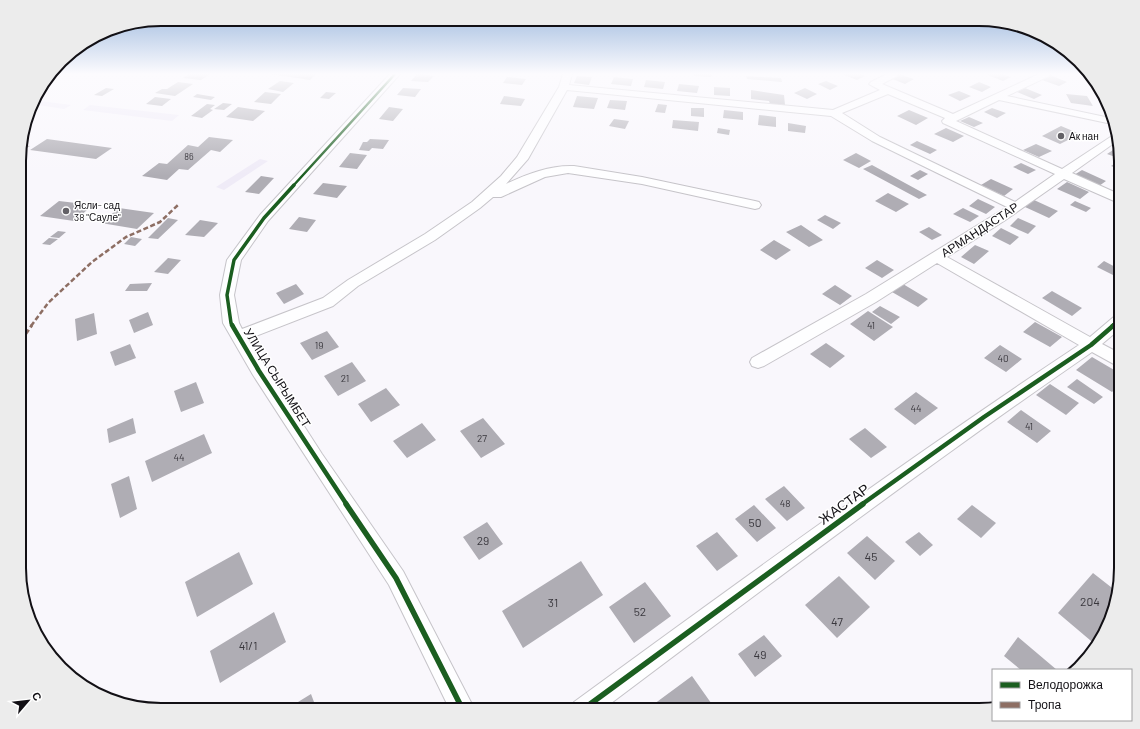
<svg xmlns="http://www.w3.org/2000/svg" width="1140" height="729" font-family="Barlow,sans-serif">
<rect width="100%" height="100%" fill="#f9f7fc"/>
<!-- built -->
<path fill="#efebf7" d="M33,100L71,105L64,109L32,104Z
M90,105L179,115L172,121L83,110Z
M260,159L268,161L224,190L216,187Z"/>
<!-- building -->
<path fill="#afadb4" d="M189,74H210L201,80L183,78Z
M270,74H316L310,80Z
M417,74L434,76L428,82L411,81Z
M694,74H712L711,77L694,76Z
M846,74H858L865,76L857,80L844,75Z
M899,74L914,79L905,84L890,78Z
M990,74H1001L1011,77L1003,81L988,75Z
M1050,75L1067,82L1059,86L1042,80Z
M577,76L592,77L589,85L574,83Z
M746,76L781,78L782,82L747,79Z
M507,77L526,79L522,85L503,83Z
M614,77L633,79L631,86L611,84Z
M646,80L665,82L663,89L644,87Z
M280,81L294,83L283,92L268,89Z
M826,81L838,86L830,90L818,84Z
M178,82L193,84L175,96L155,93L162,89H167Z
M979,82L991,87L982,92L969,87Z
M679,84L699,86L697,93L677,91Z
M714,87L730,88V96L714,95Z
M106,88L114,89L102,96L94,95Z
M403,88L421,89L415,97L397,95Z
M805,88L817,94L807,99L794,93Z
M1025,88L1042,95L1034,99L1017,92Z
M751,90L784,95L785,105L770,104L769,101L751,99Z
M959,91L971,96L960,101L948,95Z
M265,92L281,94L271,104L254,102Z
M326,92L336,93L329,99L320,98Z
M197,94L215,97L211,100L193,97Z
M1066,94L1087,96L1093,106L1071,103Z
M504,96L525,99L521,106L500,104Z
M577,96L598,98L594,109L573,107Z
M155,97L171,99L162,106L146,104Z
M610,100L627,101L625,110L607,108Z
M223,103L232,104L224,110L214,109Z
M207,104L215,105L210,109L213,110L202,118L191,116Z
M658,104L667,105L665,113L655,112Z
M238,107L265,111L253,121L226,117Z
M389,107L403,109L393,121L379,119Z
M691,108H704V117L691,116Z
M992,108L1006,113L997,118L984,112Z
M724,110L743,112V120L723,118Z
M909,110L928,118L916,125L897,116Z
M759,115L776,117V127L758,125Z
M969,117L983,123L974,127L960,121Z
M614,119L629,121L625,129L609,126Z
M673,120L699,122L698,131L672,128Z
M788,123L806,126L805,133L788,131Z
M1061,126L1080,134L1060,144L1042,136Z
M718,128L730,130L729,135L717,133Z
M946,128L964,136L953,142L934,134Z
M209,137L233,140L220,152L211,150L188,170L179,169L167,180L142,176L159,163L167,164L188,145L198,147Z
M47,139L112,148L96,159L30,150Z
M370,139L389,140L383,149L372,148L369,151L359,150L363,142H367Z
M917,141L937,150L930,154L910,145Z
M20,144L30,146L20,152Z
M1036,144L1052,151L1039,157L1023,150Z
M1116,148L1120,150L1121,159L1107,154Z
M350,153L367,155L357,169L339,167Z
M856,153L871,161L859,168L843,160Z
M1117,162L1121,164V170L1111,166Z
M1021,163L1036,170L1028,174L1013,167Z
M872,165L927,195L919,199L863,169Z
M920,170L928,174L918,180L910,176Z
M1082,170L1106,181L1099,186L1074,175Z
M261,176L274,178L259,194L245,192Z
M991,179L1013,189L1004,196L981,185Z
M1067,182L1089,192L1080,199L1057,189Z
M323,183L347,186L337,198L313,194Z
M888,193L909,204L896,212L875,201Z
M978,199L995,207L986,214L969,206Z
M1034,200L1058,211L1049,218L1025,207Z
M59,201L93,205L74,221L40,216Z
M1075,201L1091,208L1086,212L1070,205Z
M119,208L154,213L137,229L101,223Z
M963,208L979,216L970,222L953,214Z
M825,215L841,223L833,229L817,220Z
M299,217L316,220L307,232L289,229Z
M168,218L178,220L158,239L148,238Z
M1018,218L1036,226L1028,234L1010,226Z
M200,220L218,223L204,237L185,235Z
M801,225L823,240L809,247L786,232Z
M929,227L942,235L932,240L919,232Z
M1001,228L1019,237L1010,245L992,236Z
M58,231L66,232L59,238L50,237Z
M131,237L142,239L135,246L124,244Z
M49,238L58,239L50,245L42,244Z
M774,240L791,250L776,260L760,250Z
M975,245L989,251L974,264L961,257Z
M168,258L181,260L168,274L154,272Z
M877,260L894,270L882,278L865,268Z
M1104,261L1121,270V279L1097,267Z
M152,283L147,291H125L130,284Z
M296,284L304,294L284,304L276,293Z
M903,284L928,299L918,307L892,292Z
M835,285L852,296L840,305L822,294Z
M1052,291L1082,308L1072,316L1042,298Z
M880,306L900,317L891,324L872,312Z
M868,311L893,327L874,341L850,324Z
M148,312L153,325L134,333L129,320Z
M94,313L97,334L77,341L75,319Z
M1035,322L1062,337L1050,347L1023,332Z
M1121,327V340L1111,335Z
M327,331L339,347L312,360L300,343Z
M826,343L845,356L830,368L810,354Z
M130,344L136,358L115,366L110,352Z
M1000,345L1022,359L1006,372L984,358Z
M1092,357L1121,374V383L1112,392L1076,370Z
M352,362L366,381L338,396L324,376Z
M1077,379L1103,397L1094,404L1067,387Z
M196,382L204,403L181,412L174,391Z
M1050,384L1079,403L1066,415L1036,395Z
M386,388L400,405L371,422L358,404Z
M916,392L938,408L915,425L894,409Z
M1021,410L1051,431L1037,443L1007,422Z
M133,418L136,433L109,443L107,429Z
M483,418L505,444L481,458L460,431Z
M422,423L436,440L407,458L393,441Z
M865,428L887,447L871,458L849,439Z
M204,434L212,453L152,482L145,461Z
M129,476L137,509L120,518L111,484Z
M784,486L805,508L787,521L765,499Z
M754,505L776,528L757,542L735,519Z
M972,505L996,523L981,538L957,519Z
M487,522L503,544L479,560L463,537Z
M717,532L738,556L717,571L696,546Z
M919,532L933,545L920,556L905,542Z
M867,536L895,561L875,580L847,553Z
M239,552L253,584L197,617L185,582Z
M581,561L603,595L523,648L502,611Z
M1093,573L1116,591L1097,646L1058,613Z
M839,576L870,607L837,638L805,605Z
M645,582L671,616L634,643L609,607Z
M274,612L286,642L220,683L210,651Z
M764,635L782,656L755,677L738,654Z
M1018,637L1057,670H1021L1004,656Z
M692,676L716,710H651L650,707Z
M311,694L317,710H285Z"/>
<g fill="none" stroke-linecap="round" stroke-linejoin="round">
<defs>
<path id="street" d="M390,74H400L268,221L241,260L234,295L239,323L242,329L323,298L348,280L425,234L472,202L501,176L517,157L559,87L563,74H572L569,85L833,110L880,90L869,84L871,82L887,74H898L897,76L882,84L953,114L1039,74H1050L1049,76L1007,96L1110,118L1112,124L999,100L956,121L1062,169L1115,134L1117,141L1072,173L1121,195V204L1064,179L1004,221L947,257L1090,337L1116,315L1121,314V328L1102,344L1121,354V368L1092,352C925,467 764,588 602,710H570L574,702C741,580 907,459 1079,345L937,263L876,302L764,366L758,368L752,366L750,362L752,358L866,294L1007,207L872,141L831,116L567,90L528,159L506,184C527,174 550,165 574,166L642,177L755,201L759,202L761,205L759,208L755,209L642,184L568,173L545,177L501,197H493L480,208L435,240L358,286L333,306L248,339L322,454L403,571L475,710H450L389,585L253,375L223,323L220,295L227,260L260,215ZM888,94L945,118L942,121L943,123L1055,174L1015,202L880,137L842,113Z"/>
</defs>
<!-- street casing -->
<use href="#street" stroke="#c6c4c9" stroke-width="2"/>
<!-- street -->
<use href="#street" fill="#fefeff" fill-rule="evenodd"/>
<!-- quiet-far1 -->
<path stroke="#8d6e63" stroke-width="2.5" stroke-dasharray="5 2.5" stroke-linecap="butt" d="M31,326L48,303L92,262L126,237L160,222L178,205"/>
<!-- quiet -->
<path stroke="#8d6e63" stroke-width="3" stroke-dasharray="6 3" stroke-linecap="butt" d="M20,342L32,325"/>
<defs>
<path id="cycleway-far3" d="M293,186L395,74"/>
<path id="cycleway-far2" d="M233,326L231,323L227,295L234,260L264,218L294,185
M1112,326L1121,319"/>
<path id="cycleway-far1" d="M232,325L259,371L347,505
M861,505L984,417L1091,345L1114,325"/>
<path id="cycleway" d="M346,504L396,578L463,710
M582,710L863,504"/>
</defs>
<!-- cycleway-far3 casing -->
<use href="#cycleway-far3" stroke="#fff" stroke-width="4"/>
<!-- cycleway-far2 casing -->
<use href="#cycleway-far2" stroke="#fff" stroke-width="5.5"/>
<!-- cycleway-far1 casing -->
<use href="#cycleway-far1" stroke="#fff" stroke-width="7"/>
<!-- cycleway casing -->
<use href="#cycleway" stroke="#fff" stroke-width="8"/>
<!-- cycleway-far3 -->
<use href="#cycleway-far3" stroke="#1b5e20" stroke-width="2.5"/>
<!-- cycleway-far2 -->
<use href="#cycleway-far2" stroke="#1b5e20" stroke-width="3.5"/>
<!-- cycleway-far1 -->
<use href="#cycleway-far1" stroke="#1b5e20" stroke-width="4.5"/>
<!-- cycleway -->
<use href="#cycleway" stroke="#1b5e20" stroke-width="5.5"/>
</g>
<!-- sky -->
<linearGradient id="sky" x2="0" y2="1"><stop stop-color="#96b4dc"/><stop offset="0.42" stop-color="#fcfbfe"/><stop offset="1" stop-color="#fcfbfe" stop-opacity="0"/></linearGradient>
<rect width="1140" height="176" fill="url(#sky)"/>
<!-- markers -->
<g fill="#636166" stroke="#fff" stroke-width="1.5">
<circle cx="1061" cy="136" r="4"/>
<circle cx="66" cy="211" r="4"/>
</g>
<g text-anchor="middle" stroke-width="3" stroke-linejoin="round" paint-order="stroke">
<!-- far-number labels -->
<g font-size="9" fill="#39373d">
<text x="189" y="160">86</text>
</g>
<!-- far-poi labels -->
<g font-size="10" fill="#121015" stroke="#fff" text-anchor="start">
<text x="1069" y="140">Ак нан</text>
<text x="74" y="209">Ясли- сад<tspan x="74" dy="12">38 "Сауле"</tspan></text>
</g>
<!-- number labels -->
<g font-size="10" fill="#39373d">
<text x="871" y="329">41</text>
<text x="319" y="349">19</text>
<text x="1003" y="362">40</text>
<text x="345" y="382">21</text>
<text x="916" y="412">44</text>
<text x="1029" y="430">41</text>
<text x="482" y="442">27</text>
<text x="179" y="461">44</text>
<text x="785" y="507">48</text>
</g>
<!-- street labels -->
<g font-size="12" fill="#121015" stroke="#fff">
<text transform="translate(980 230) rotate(-33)" y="4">АРМАНДАСТАР</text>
<text transform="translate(277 378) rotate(58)" y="4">УЛИЦА СЫРЫМБЕТ</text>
</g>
<!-- near-number labels -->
<g font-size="12" fill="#39373d">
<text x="755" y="527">50</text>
<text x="483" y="545">29</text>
<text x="871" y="561">45</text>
<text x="1090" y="606">204</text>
<text x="553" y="607">31</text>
<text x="640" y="616">52</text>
<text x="837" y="626">47</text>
<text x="248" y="650">41/1</text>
<text x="760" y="659">49</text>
</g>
<!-- near-street labels -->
<g font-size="14" fill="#121015" stroke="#fff">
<text transform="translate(844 504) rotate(-36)" y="5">ЖАСТАР</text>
</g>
</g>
<!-- crop -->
<path d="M0 0H1140V729H0ZM161 26H979A135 135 0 0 1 1114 161V568A135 135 0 0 1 979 703H161A135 135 0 0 1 26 568V161A135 135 0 0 1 161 26Z" fill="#ececec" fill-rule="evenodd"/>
<path fill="none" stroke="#121015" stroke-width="2" d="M161 26H979A135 135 0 0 1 1114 161V568A135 135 0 0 1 979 703H161A135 135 0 0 1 26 568V161A135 135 0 0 1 161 26Z"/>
<!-- legend -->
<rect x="992" y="669" width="140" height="52" fill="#ffffff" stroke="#a09fa1"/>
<rect x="1000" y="682" width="20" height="6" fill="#1b5e20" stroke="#a09fa1"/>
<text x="1028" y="689" font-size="12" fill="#121015">Велодорожка</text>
<rect x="1000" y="702" width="20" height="6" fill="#8d6e63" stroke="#a09fa1"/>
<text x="1028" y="709" font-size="12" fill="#121015">Тропа</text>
<!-- north arrow -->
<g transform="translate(28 701) rotate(62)" stroke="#ffffff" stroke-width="3" paint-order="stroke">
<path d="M0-3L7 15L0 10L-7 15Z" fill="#121015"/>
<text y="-6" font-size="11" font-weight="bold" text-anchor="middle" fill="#121015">С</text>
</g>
</svg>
